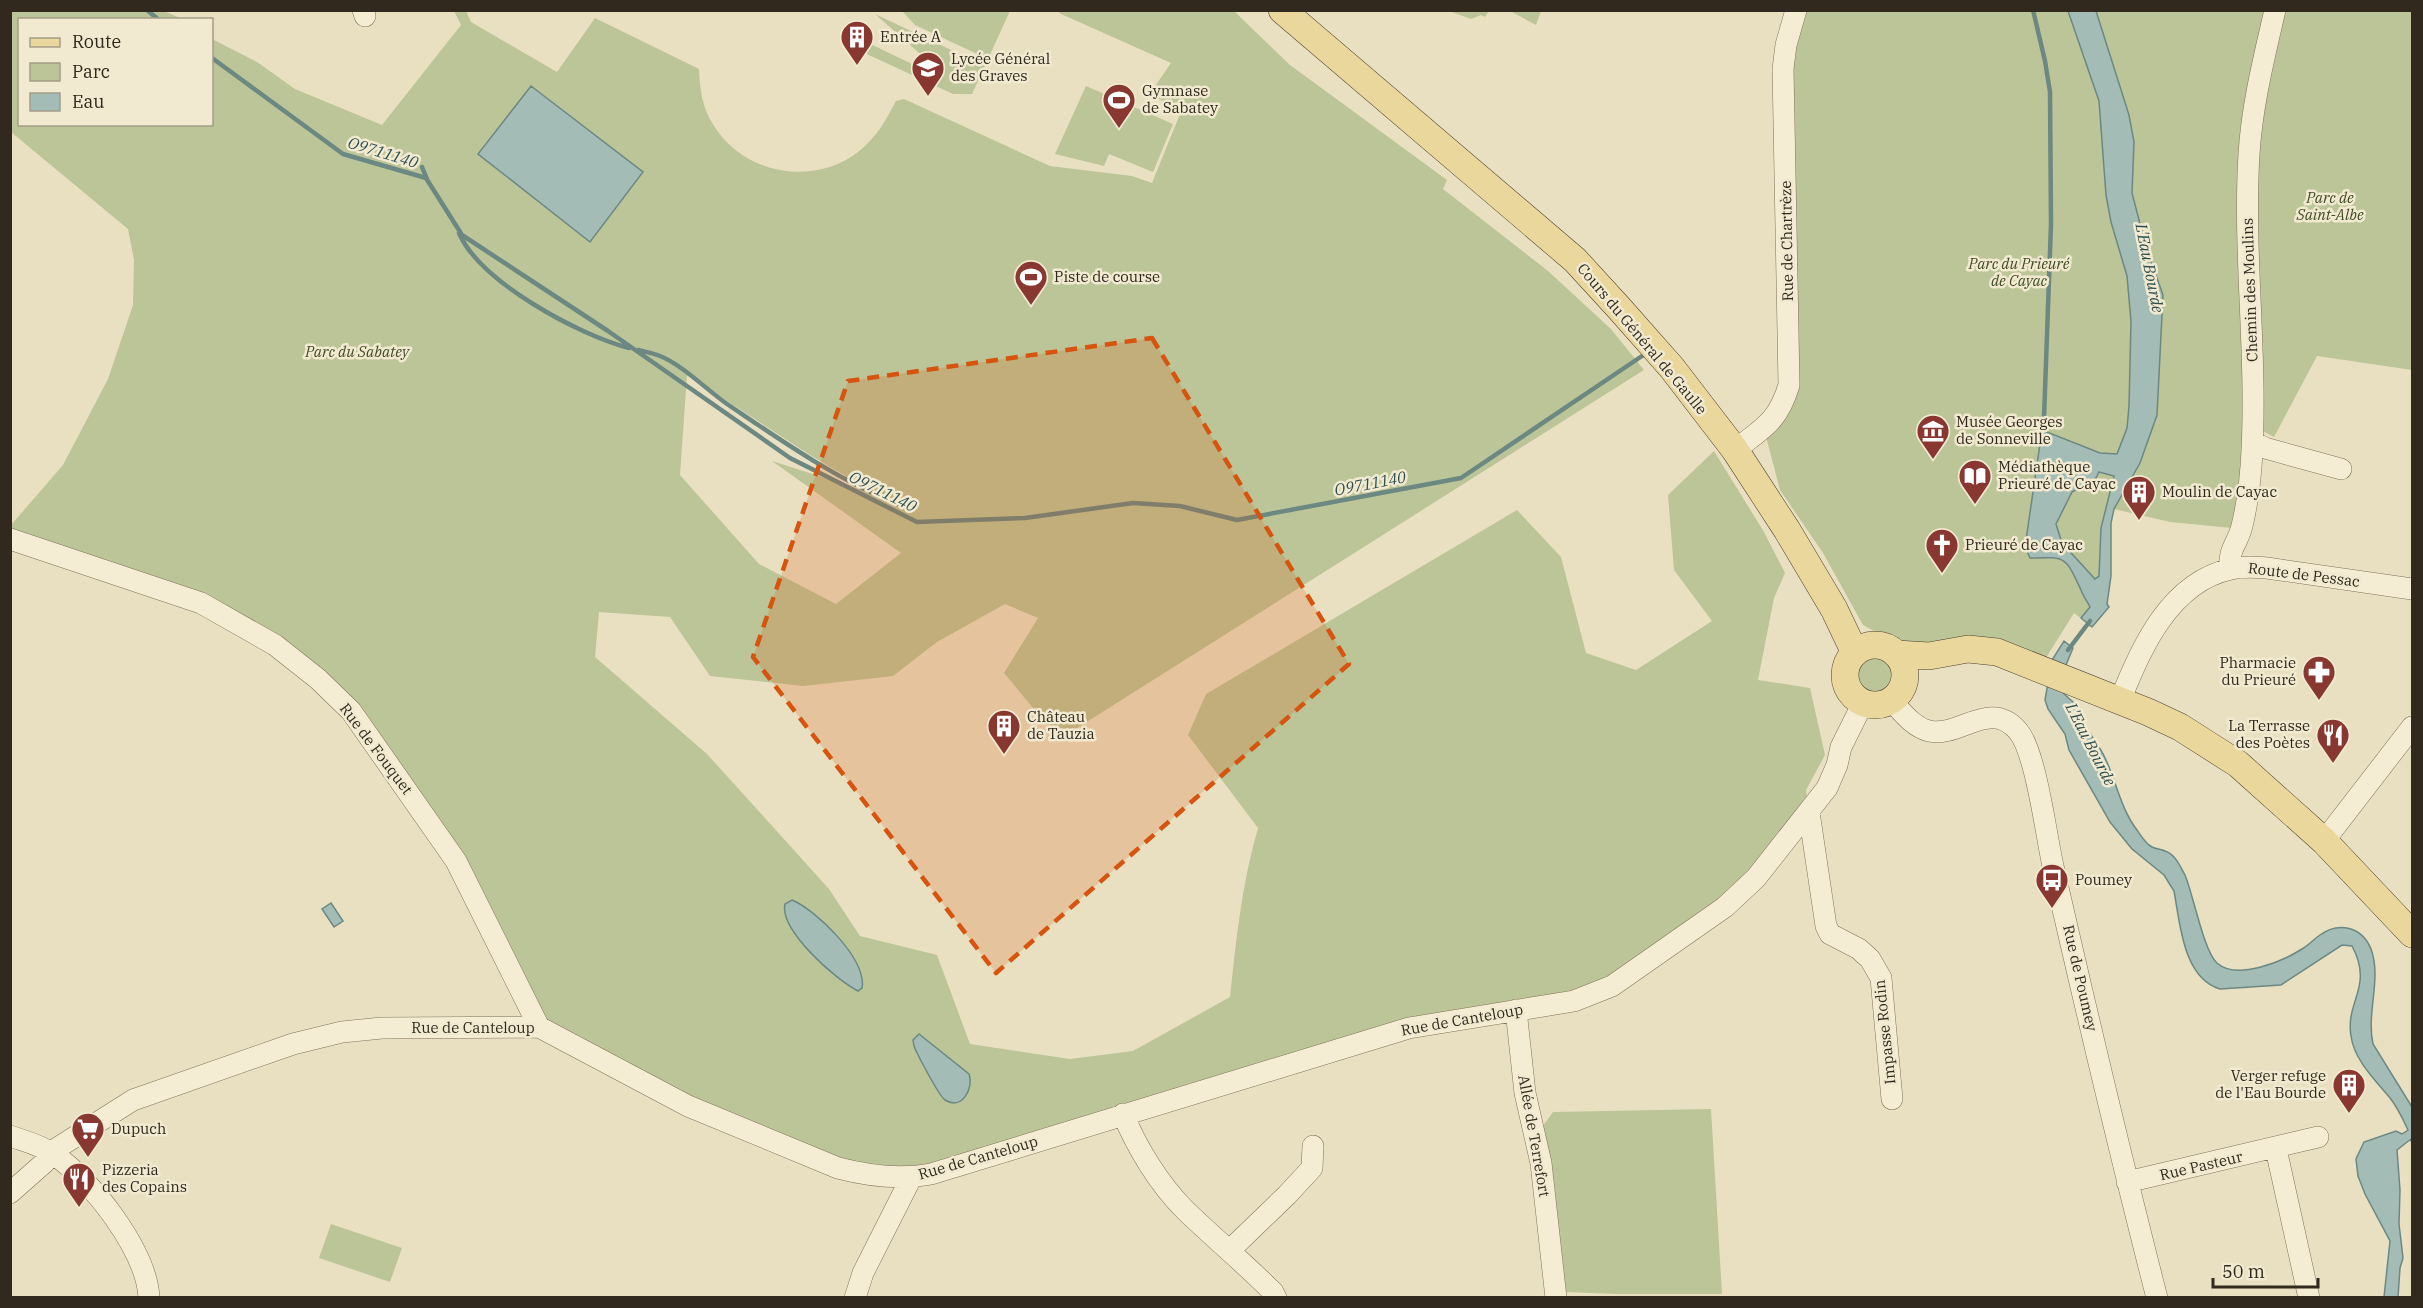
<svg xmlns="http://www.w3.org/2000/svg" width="2423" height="1308" font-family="'IBM Plex Serif',serif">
<rect width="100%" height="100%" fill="#e9e0c1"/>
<!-- green -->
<path fill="#bcc597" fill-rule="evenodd" d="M161,10L183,19L20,20V124H212V39L257,62L295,89L382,125L461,25L454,11H466L471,22L557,72L595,18L699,69C700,90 702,108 714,126C744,174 813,187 858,152C876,138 886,120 896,101L904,99L1050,166L1132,176L1152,183L1182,109L1149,95L1171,63L1061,14L1057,11H1234L1290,65L1447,180L1443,189L1548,271L1611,329L1644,370L1074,730L1048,726L1004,673L1038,618L1005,604L937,642L893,676L803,686L710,676L670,617L599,612L595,657L707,754L829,889L860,936L937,955L970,1044L1070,1059L1133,1051L1230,997C1236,940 1242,883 1258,828L1188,735L1206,694L1517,510L1561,557L1586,653L1636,670L1712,621L1674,570L1668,495L1714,451L1764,532L1785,573L1774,598L1758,680L1810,688L1825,755L1806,790L1809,812L1756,878L1612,986L1409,1028L931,1174H862L539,1027L456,861L351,711L201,603L11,539V525L63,465L108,379L133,305L134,260L128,229L11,132V11ZM687,375L810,455L878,495L772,461L901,553L836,604L759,564L680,475Z
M902,11H1010L988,59L915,25Z
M1449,11L1489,10V11L1485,17L1481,15L1471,19Z
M1510,11H1541L1536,25Z
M1796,11H2412V370L2317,356L2274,437L2259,429L2242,529L2170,522L2114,509L2111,523V576L2107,604L2109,607L2092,627L2074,613L2044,661L1967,637L1924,645H1900L1863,625L1823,553L1780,490L1764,429L1783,406L1786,168Z
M875,14L985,66L972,94H953L856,49L858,45L854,43L856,37L912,64L915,60L924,69L940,76L943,74Z
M1086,86L1173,124L1153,172L1109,154L1104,166L1055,154Z
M1852 676a22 22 0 1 1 44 0a22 22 0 1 1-44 0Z
M1711,1109L1722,1294H1618L1564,1292L1540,1130L1553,1112Z
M331,1224L402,1248L390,1282L319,1258Z"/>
<!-- water -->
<path fill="#a3bcb6" stroke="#6c8883" stroke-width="1.5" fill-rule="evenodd" d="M2068,11H2096L2129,115L2134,142L2132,193L2146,247L2163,295L2157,415L2140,463L2114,509L2111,523V576L2107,604L2109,607L2092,627L2081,618L2090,607C2087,601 2083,596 2081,590C2065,556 2067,557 2030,558L2025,547L2042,430L2100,453L2117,454L2127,428L2129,406L2131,321L2127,276L2111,222L2106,195L2099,101ZM2099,472L2114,476L2101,528L2099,576L2095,579L2062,543L2056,524L2072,492L2096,478Z
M531,86L643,172L590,242L478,154Z
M2064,641L2073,648L2066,665L2064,694L2081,709L2079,718C2088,732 2099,744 2106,760C2117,784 2121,809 2137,830C2141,836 2146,844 2152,847C2156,849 2161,849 2165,851C2175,854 2180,866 2185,875C2193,894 2204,952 2217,963C2237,981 2283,961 2302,949C2309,945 2314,939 2320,935C2339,921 2362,927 2371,949C2382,979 2366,1013 2373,1044L2412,1107V1145L2411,1139L2397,1150L2400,1190L2399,1224L2403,1258L2400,1268L2398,1297H2384L2390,1241L2365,1194L2358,1176L2356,1159L2364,1142L2396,1131L2402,1134L2408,1130C2403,1119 2398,1108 2390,1098C2376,1081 2354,1060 2351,1036C2345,1001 2374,987 2352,946L2342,945L2281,985L2220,989C2183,978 2180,923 2174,891L2164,875L2132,849L2110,822L2069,750L2065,734L2048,709L2045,700L2052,660Z
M792,900C816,910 867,959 862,988L858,991C836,980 779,930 785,904Z
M331,903L343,921L334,927L322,909Z
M919,1034L969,1074C974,1088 962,1111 945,1100C939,1096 917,1054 914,1046L913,1040Z"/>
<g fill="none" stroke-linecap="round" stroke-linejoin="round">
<!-- stream -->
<path stroke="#6c8883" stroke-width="4.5" d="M147,10L159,20
M2033,10L2045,61L2050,92L2051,224L2044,418L2042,430
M212,58L343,154L426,178L462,235L608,331L790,458L917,522L1025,518L1133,503L1180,506L1237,520L1461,478L1642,356
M422,167L427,179
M459,233C480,282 579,335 629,348
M638,350C645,352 653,353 660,356C681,364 707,390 727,404C782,441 836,479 897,504
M2068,650L2090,621"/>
<defs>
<path id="minor" d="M363,10L365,16
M2253,442L2265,448L2341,469
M1735,450C1763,428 1778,422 1789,385L1783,69L1786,45L1796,10
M10,539L201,603L275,645L318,679L351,711L456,861L539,1027
M2230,569C2228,549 2238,543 2242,526C2248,501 2251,475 2252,450C2257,351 2243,252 2249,154C2252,105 2264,58 2275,10
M1891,700C1902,712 1913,727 1929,731C1960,738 1990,698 2018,731C2036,752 2046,835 2053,866C2086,1010 2120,1154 2157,1298
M2120,701C2140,649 2170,582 2231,569C2243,566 2255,567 2267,568L2412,589
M1809,812L1826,926L1830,934L1859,949L1870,959L1881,978L1892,1099
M2324,841L2412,727
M1516,1010L1525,1093L1541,1163L1556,1298
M1123,1114C1137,1148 1159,1184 1185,1210C1214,1238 1245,1264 1273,1292L1276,1298
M10,1136C24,1141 41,1145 53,1154C91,1179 147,1251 149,1298
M2276,1149L2309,1298
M2127,1182L2318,1137
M10,1193L44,1163L51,1152L133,1100L293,1044L342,1032L382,1028L539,1027L688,1106L838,1168C869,1176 900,1180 931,1174L1409,1028L1574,1001L1612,986L1725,907L1756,878L1827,788L1837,765L1841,747L1863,703
M1230,1250L1287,1195L1312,1168L1313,1146
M855,1298L863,1273L911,1178"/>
<path id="major" d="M1282,10L1575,260L1619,308L1672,368L1735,450L1787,530L1834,609L1855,653
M1845 675a30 30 0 1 1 60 0a30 30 0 1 1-60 0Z
M1896,654L1929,656L1968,649L1997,652L2148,712L2180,727L2238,764L2324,841L2412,934"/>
</defs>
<!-- minor casing -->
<use href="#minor" stroke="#80725b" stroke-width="22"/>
<!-- major casing -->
<use href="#major" stroke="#4e402f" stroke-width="28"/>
<!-- minor -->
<use href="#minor" stroke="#f5edd3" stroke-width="21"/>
<!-- major -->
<use href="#major" stroke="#e9d79c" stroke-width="27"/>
</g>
<!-- marked area -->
<path fill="#d6540e" fill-opacity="0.2" stroke="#d6540e" stroke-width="4.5" stroke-dasharray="12 8" stroke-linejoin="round" d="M1152,338L1349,664L996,973L753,657L848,381Z"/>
<!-- icons -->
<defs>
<symbol id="building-pin" viewBox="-11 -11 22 30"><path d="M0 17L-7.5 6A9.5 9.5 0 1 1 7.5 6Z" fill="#893731" stroke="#f1ead0"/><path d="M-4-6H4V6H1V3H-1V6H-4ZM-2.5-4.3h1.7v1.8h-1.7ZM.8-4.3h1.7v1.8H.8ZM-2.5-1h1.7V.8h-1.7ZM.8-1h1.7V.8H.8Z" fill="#fff"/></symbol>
<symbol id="school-pin" viewBox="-11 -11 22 30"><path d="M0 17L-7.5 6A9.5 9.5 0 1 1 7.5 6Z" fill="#893731" stroke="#f1ead0"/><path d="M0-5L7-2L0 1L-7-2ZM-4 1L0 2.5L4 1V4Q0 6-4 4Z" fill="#fff"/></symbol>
<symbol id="stadium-pin" viewBox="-11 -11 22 30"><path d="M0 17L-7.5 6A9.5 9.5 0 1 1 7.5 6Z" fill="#893731" stroke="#f1ead0"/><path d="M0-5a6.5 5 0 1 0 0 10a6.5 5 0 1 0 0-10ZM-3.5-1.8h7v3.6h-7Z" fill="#fff"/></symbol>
<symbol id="museum-pin" viewBox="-11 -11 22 30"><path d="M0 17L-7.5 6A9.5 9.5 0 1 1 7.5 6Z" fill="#893731" stroke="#f1ead0"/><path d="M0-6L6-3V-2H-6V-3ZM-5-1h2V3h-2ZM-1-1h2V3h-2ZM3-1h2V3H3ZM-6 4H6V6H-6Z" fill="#fff"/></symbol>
<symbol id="library-pin" viewBox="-11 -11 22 30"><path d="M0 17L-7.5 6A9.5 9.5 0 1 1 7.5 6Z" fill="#893731" stroke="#f1ead0"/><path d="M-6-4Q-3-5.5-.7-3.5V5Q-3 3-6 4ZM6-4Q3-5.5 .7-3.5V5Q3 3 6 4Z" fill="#fff"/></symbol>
<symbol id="church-pin" viewBox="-11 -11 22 30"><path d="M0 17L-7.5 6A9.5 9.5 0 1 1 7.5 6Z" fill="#893731" stroke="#f1ead0"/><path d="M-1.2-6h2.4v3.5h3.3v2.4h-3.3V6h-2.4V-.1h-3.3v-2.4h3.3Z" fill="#fff"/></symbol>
<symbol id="pharmacy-pin" viewBox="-11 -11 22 30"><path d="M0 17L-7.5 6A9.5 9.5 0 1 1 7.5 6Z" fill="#893731" stroke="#f1ead0"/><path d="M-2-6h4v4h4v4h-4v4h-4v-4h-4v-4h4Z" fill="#fff"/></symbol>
<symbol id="restaurant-pin" viewBox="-11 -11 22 30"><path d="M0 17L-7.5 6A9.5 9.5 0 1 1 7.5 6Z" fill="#893731" stroke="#f1ead0"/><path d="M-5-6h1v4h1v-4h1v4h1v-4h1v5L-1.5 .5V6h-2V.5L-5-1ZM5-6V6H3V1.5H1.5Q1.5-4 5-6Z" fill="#fff"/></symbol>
<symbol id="bus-pin" viewBox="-11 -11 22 30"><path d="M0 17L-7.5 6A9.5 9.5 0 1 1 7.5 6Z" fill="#893731" stroke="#f1ead0"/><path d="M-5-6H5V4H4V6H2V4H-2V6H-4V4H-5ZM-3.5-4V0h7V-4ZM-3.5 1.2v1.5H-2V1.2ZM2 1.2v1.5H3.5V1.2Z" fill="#fff"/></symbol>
<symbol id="supermarket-pin" viewBox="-11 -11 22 30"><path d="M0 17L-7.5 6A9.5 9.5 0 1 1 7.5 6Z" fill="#893731" stroke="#f1ead0"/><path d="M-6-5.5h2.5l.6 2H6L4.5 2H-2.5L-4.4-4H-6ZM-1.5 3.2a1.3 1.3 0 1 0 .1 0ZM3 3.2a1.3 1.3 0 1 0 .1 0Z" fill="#fff"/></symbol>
</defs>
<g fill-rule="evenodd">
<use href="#building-pin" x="838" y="18" width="38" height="52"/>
<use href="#school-pin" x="909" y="49" width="38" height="52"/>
<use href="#stadium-pin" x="1100" y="81" width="38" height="52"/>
<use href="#stadium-pin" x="1012" y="258" width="38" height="52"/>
<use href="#museum-pin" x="1914" y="412" width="38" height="52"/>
<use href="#library-pin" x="1956" y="457" width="38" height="52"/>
<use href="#building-pin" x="2120" y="473" width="38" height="52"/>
<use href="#church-pin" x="1923" y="526" width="38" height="52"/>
<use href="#pharmacy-pin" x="2300" y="653" width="38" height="52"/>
<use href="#building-pin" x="985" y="707" width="38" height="52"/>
<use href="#restaurant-pin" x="2314" y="716" width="38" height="52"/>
<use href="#bus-pin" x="2033" y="861" width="38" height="52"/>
<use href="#building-pin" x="2330" y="1066" width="38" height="52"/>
<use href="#supermarket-pin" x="69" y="1110" width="38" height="52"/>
<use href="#restaurant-pin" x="60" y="1160" width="38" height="52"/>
</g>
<g text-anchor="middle" stroke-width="5" stroke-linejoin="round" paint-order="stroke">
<!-- poi labels -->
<g font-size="15" fill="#31291d" stroke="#f1ead0" text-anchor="start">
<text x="880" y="42">Entrée A</text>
<text x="951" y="64">Lycée Général<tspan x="951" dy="17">des Graves</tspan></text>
<text x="1142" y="96">Gymnase<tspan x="1142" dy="17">de Sabatey</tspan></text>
<text x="1054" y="282">Piste de course</text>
<text x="1956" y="427">Musée Georges<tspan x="1956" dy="17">de Sonneville</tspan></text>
<text x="1998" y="472">Médiathèque<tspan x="1998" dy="17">Prieuré de Cayac</tspan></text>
<text x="2162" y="497">Moulin de Cayac</text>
<text x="1965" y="550">Prieuré de Cayac</text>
<text x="2296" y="668" text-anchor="end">Pharmacie<tspan x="2296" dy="17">du Prieuré</tspan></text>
<text x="1027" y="722">Château<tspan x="1027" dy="17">de Tauzia</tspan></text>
<text x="2310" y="731" text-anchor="end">La Terrasse<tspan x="2310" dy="17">des Poètes</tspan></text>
<text x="2075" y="885">Poumey</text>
<text x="2326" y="1081" text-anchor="end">Verger refuge<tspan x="2326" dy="17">de l'Eau Bourde</tspan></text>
<text x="111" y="1134">Dupuch</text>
<text x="102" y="1175">Pizzeria<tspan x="102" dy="17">des Copains</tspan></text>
</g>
<!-- park labels -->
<g font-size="15" font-style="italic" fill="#3f4c26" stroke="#f1ead0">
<text x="2330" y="203">Parc de<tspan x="2330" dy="17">Saint-Albe</tspan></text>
<text x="2019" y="269">Parc du Prieuré<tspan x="2019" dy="17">de Cayac</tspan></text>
<text x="357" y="357">Parc du Sabatey</text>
</g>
<!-- street labels -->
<g font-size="15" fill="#31291d" stroke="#f1ead0">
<text transform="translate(1787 241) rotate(-91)" y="5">Rue de Chartrèze</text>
<text transform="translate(2250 290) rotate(-92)" y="5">Chemin des Moulins</text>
<text transform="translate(1642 339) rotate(50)" y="5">Cours du Général de Gaulle</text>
<text transform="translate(2304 575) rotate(7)" y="5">Route de Pessac</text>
<text transform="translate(376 749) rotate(53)" y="5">Rue de Fouquet</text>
<text transform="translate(2080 978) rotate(77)" y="5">Rue de Poumey</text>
<text transform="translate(1462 1020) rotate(-10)" y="5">Rue de Canteloup</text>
<text x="473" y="1033">Rue de Canteloup</text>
<text transform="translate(1885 1032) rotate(-96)" y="5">Impasse Rodin</text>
<text transform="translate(1534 1136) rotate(80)" y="5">Allée de Terrefort</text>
<text transform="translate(978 1158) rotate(-16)" y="5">Rue de Canteloup</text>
<text transform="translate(2201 1166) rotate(-13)" y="5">Rue Pasteur</text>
</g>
<!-- water labels -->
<g font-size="16" font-style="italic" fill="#2e4f50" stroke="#f1ead0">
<text transform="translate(383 152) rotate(17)" y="6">O9711140</text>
<text transform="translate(2150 268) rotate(79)" y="6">L'Eau Bourde</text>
<text transform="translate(1370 483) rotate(-11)" y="6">O9711140</text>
<text transform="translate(883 491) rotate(26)" y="6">O9711140</text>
<text transform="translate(2091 744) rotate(63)" y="6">L'Eau Bourde</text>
</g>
</g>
<!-- border -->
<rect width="2423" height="1308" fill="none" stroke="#31291d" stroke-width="24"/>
<!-- legend -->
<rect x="18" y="18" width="195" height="108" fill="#f1ead0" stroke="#a49d88" stroke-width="1.5"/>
<rect x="30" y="38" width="30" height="9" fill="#e9d79c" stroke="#a49d88" stroke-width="1.5"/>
<text x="72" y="48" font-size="18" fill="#31291d">Route</text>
<rect x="30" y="63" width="30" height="18" fill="#bcc597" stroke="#a49d88" stroke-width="1.5"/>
<text x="72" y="78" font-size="18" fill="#31291d">Parc</text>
<rect x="30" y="93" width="30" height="18" fill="#a3bcb6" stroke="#a49d88" stroke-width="1.5"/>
<text x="72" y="108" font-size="18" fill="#31291d">Eau</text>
<!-- scale -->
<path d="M2213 1278v9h105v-9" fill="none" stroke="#31291d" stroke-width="3"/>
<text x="2222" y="1278" font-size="18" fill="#31291d" stroke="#f1ead0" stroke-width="4.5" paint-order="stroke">50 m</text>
</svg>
